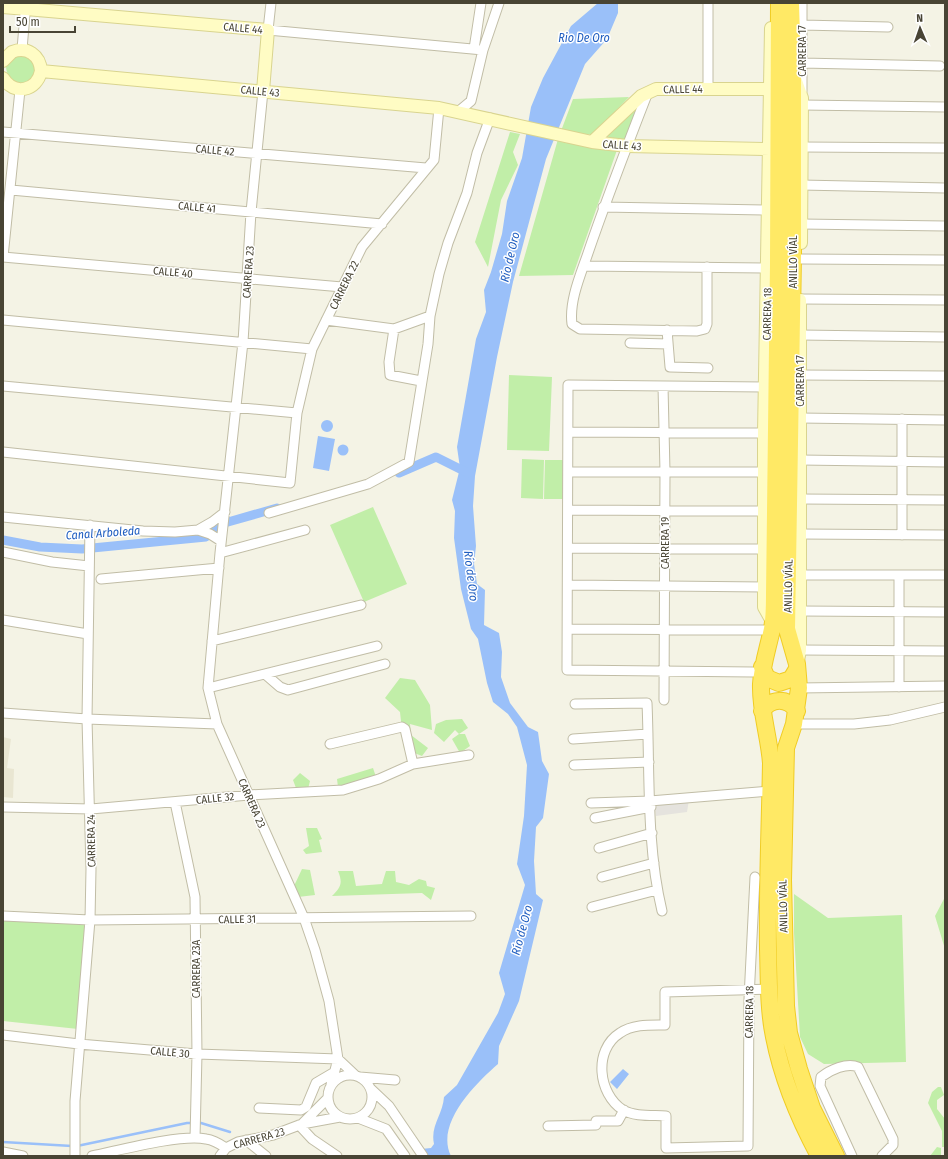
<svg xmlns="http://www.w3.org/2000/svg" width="948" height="1159" font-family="'Fira Sans Condensed',sans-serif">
<rect width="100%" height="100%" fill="#f4f3e5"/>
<!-- residential -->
<path fill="#e9e6d2" d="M3,737L11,739L7,768L14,769L13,798L3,797Z"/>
<!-- green -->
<path fill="#c1eea8" d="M14,54L34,59L37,73L27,83H14C5,72 2,64 14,54Z
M629,97L593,135L561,131L573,99Z
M640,101L626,142L602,135Z
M510,132L520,134L513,152L518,165L501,200L488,267L475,242Z
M558,139L617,150L573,275L519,276Z
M509,375L552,377L549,451L507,450Z
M522,459L544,460L543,499L521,498Z
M545,460H565L564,499H544Z
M373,507L407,584L364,602L330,525Z
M400,678L415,680L430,705L432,730L410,724L411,735L428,748L422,756L404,749L400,712L385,698Z
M462,719L468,728L459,734H465L470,746L460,753L452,739L459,734L455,730L444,742L434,733L436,724L446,720Z
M373,768L376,777L338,787L337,779Z
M300,773L310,781L308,789L296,788L293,780Z
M306,828H317L322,839L319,840L322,852L306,854L303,850L309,846Z
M302,869L310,870L315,895L298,897L294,886Z
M338,871H353L356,886L382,884L386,871H395L396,882L409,885L419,879L426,881L427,886L435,888L431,900L422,893L332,896C341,887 343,883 338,871Z
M794,894L828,918L902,915L906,1062L824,1064L808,1054L800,1037L794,933Z
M945,897V949L935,916Z
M3,919L88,922L78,1029L3,1021Z
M938,1087H941L944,1095L937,1100V1109L945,1119V1147H942V1131L928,1103L932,1092Z
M937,1147L941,1148V1156H930Z"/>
<!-- parking -->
<path fill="#e5e3de" d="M689,800L687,812L656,816L654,801Z"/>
<!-- water -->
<path fill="#9ac0f9" d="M598,3H618V13L607,39L585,64L546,159L513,282L497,357L475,476L473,506L476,546L474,564L477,584L485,590L484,625L499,633L502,652L501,677L510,703L528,727L538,732L542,761L549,774L543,818L536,827L534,861L536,894L543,900L519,1001L499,1046L498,1064C475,1084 435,1124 451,1156H417L421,1149L431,1148L434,1144C430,1126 443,1114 444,1097L457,1085L498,1013L505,994L499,973L525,885L517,864L524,816L527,765L517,727L508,714L493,702L487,683L478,639L471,629L461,589L454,538L455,511L452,500L460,468L457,447L476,339L486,312L484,290L491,272L502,234L507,201L522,158L531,107L543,78L571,26Z
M321 426a6 6 0 1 1 12 0a6 6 0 1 1-12 0Z
M318,436L335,439L329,471L313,468Z
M337.5 450a5.5 5.5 0 1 1 11 0a5.5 5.5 0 1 1-11 0Z
M623,1069L629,1074L617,1089L610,1082Z"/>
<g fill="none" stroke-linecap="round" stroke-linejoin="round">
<!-- stream -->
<path stroke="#9ac0f9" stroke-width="2.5" d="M3,1142L72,1146
M77,1146L187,1123H201L230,1132"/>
<!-- canal -->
<path stroke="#9ac0f9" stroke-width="9" d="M399,473L436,457L468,473
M228,522L277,508
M214,530L219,525
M3,540L40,547L82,549L206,537"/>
<defs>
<path id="street" d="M271,3L268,30L483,50
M802,3V91
M802,25L888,27
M22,49L26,3
M474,49L481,3
M802,63L940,66
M708,88V3
M263,91L251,212L243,342L220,553L208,688L217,724L304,918L315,950L329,1001L338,1059L331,1085
M648,92C627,146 606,200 587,256C580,276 569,302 572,324L580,329L697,331L705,329L707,324V267
M802,105L945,107
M459,111L471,101L483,50L499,3
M3,132L426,168
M802,147L945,148
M801,185L945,188
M11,190L382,224
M603,207L768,210
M801,224L945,226
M3,257L342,287
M3,257L20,90
M801,259L945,260
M584,266L768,268
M800,299L945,300
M3,320L312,349
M326,320L394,329L430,316
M394,329L389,362L390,375L421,381
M667,330L670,367L708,368
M800,335L945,337
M630,343L668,344
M800,375L945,376
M3,386L297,413
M663,386L665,472L664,700
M800,418L945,420
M568,432L764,433
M3,452L290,483L297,413L312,349L362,247L434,160L439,108
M800,460L945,462
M568,472H764
M800,499L945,500
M568,510L764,511
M269,513L368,484L409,462L428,344L430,316L439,274L448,243L467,193L477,153L490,118
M3,517L143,531L175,532L198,530L212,522L225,512
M198,530L210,534L221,541
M799,534L945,535
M902,535V419
M568,548L764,549
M3,552L52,562L89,566
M220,553L305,530
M799,575H945
M101,579L219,568
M568,585L764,587
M800,611L945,612
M3,620L88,634
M568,629L772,630
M212,641L361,605
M800,650L945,651
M753,672L567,670L568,385L765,387
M265,674L280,687L288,690L385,664
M899,687V575
M208,688L377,646
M799,688L945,686
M575,704L647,703C650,772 646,844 662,911
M3,713L87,719L217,724
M794,724H854L890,720L945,707
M573,739L648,734
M330,744L402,727L405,729L413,764
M574,765L649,762
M175,802L195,897L197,1054L195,1138
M591,803L650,801L771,791
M3,807L91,809L249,795L343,790L379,779L413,764L469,755
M595,818L651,807
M599,848L652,833
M602,877L654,863
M755,877L750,978L749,999L748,1146L666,1148V1116C653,1115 635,1117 623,1110C598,1094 593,1050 620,1033C633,1024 650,1025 665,1025V992L769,989
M592,907L657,890
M3,916L90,920L471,916
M3,1035L79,1044L197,1054L338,1059
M338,1059L355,1075
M328 1097a22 22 0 1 1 44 0a22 22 0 1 1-44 0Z
M360,1077L395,1080
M371,1089L389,1106L423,1156
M259,1108L301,1110L306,1107L316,1083L333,1073
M358,1118L386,1129L405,1156
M302,1124L328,1098
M299,1125L312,1139L337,1156
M548,1126L596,1125V1121H618L624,1110
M246,1140L266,1156
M3,1152L23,1156
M75,1156V1101L90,920L91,869L87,719L90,525
M92,1156C121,1150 180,1134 206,1139C214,1140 220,1144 226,1148
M220,1156L226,1148L238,1142L273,1135L302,1124L340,1117
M852,1156L820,1086L821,1077C830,1070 847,1062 858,1067L893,1139V1145L882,1156"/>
<path id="secondary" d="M3,7L268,30L263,91
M771,28L764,433V607L773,623
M3,61L12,52C27,46 40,55 41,71C37,91 14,96 3,78
M41,71L439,108L592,142L627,146L769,149
M796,81L802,98L801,243
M592,142L641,96L656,89H770
M798,661L800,650V300"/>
<path id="highway" d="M779,3L778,264L774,595C774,606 774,618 772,629C768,648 762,665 761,684C760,711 769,736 771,763C770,825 767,887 768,949C769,978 768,1008 774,1037C782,1078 799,1119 819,1156
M791,3L793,71V255L787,629L797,664L799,688L794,724L786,748L783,880L786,1006L789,1033L799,1069L812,1108L836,1156
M762,667L767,678L779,683L791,679L797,669
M762,711C771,698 787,697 797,711"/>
</defs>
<!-- street casing -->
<use href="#street" stroke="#c1bda6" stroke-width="11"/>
<!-- secondary casing -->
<use href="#secondary" stroke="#d9d48f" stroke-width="14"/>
<!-- highway casing -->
<use href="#highway" stroke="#f0cc24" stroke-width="18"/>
<!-- street -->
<use href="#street" stroke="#fff" stroke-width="9"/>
<!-- secondary -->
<use href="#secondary" stroke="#fffcc4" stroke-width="12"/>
<!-- highway -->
<use href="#highway" stroke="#ffe965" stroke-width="16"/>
</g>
<g text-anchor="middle" stroke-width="3" stroke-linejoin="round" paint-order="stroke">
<!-- street labels -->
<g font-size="11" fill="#484434" stroke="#fff">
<text transform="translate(243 28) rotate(5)" y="4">CALLE 44</text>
<text transform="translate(802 51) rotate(-90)" y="4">CARRERA 17</text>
<text transform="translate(683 89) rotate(-1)" y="4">CALLE 44</text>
<text transform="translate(260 91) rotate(5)" y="4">CALLE 43</text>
<text transform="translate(622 145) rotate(4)" y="4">CALLE 43</text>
<text transform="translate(215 150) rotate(5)" y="4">CALLE 42</text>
<text transform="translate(197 207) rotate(5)" y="4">CALLE 41</text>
<text transform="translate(793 262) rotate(-90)" y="4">ANILLO VÍAL</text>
<text transform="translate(173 272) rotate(5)" y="4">CALLE 40</text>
<text transform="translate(248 272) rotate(-86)" y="4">CARRERA 23</text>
<text transform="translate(344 285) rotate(-64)" y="4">CARRERA 22</text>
<text transform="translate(767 314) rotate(-89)" y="4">CARRERA 18</text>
<text transform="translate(800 381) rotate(-90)" y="4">CARRERA 17</text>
<text transform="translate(665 543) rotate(-90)" y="4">CARRERA 19</text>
<text transform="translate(788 586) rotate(-89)" y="4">ANILLO VÍAL</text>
<text transform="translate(215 798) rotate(-6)" y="4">CALLE 32</text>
<text transform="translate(252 803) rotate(66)" y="4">CARRERA 23</text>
<text transform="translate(91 841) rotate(-91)" y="4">CARRERA 24</text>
<text transform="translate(783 906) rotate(-91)" y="4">ANILLO VÍAL</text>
<text transform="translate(237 919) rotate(-1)" y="4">CALLE 31</text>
<text transform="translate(196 969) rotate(-90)" y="4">CARRERA 23A</text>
<text transform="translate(749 1012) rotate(-89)" y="4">CARRERA 18</text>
<text transform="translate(170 1052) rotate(5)" y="4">CALLE 30</text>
<text transform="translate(259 1138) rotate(-16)" y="4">CARRERA 23</text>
</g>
<!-- water labels -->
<g font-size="12" font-style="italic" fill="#205ec0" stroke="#fff">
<text x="584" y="42">Rio De Oro</text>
<text transform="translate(510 257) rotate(-77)" y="4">Río de Oro</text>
<text transform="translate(103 533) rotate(-4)" y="4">Canal Arboleda</text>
<text transform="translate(471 576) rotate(83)" y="4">Río de Oro</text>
<text transform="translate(522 930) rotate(-75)" y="4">Río de Oro</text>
</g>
</g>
<!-- border -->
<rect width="948" height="1159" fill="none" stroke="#484434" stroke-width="8"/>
<!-- north arrow -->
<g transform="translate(920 28) rotate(358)" stroke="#ffffff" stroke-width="3" paint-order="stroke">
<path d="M0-3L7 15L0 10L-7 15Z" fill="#484434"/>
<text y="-6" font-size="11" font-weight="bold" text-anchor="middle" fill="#484434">N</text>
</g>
<!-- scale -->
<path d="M10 26v6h65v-6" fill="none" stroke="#484434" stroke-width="2"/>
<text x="16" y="26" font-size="12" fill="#484434" stroke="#ffffff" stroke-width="3" paint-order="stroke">50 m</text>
</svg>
